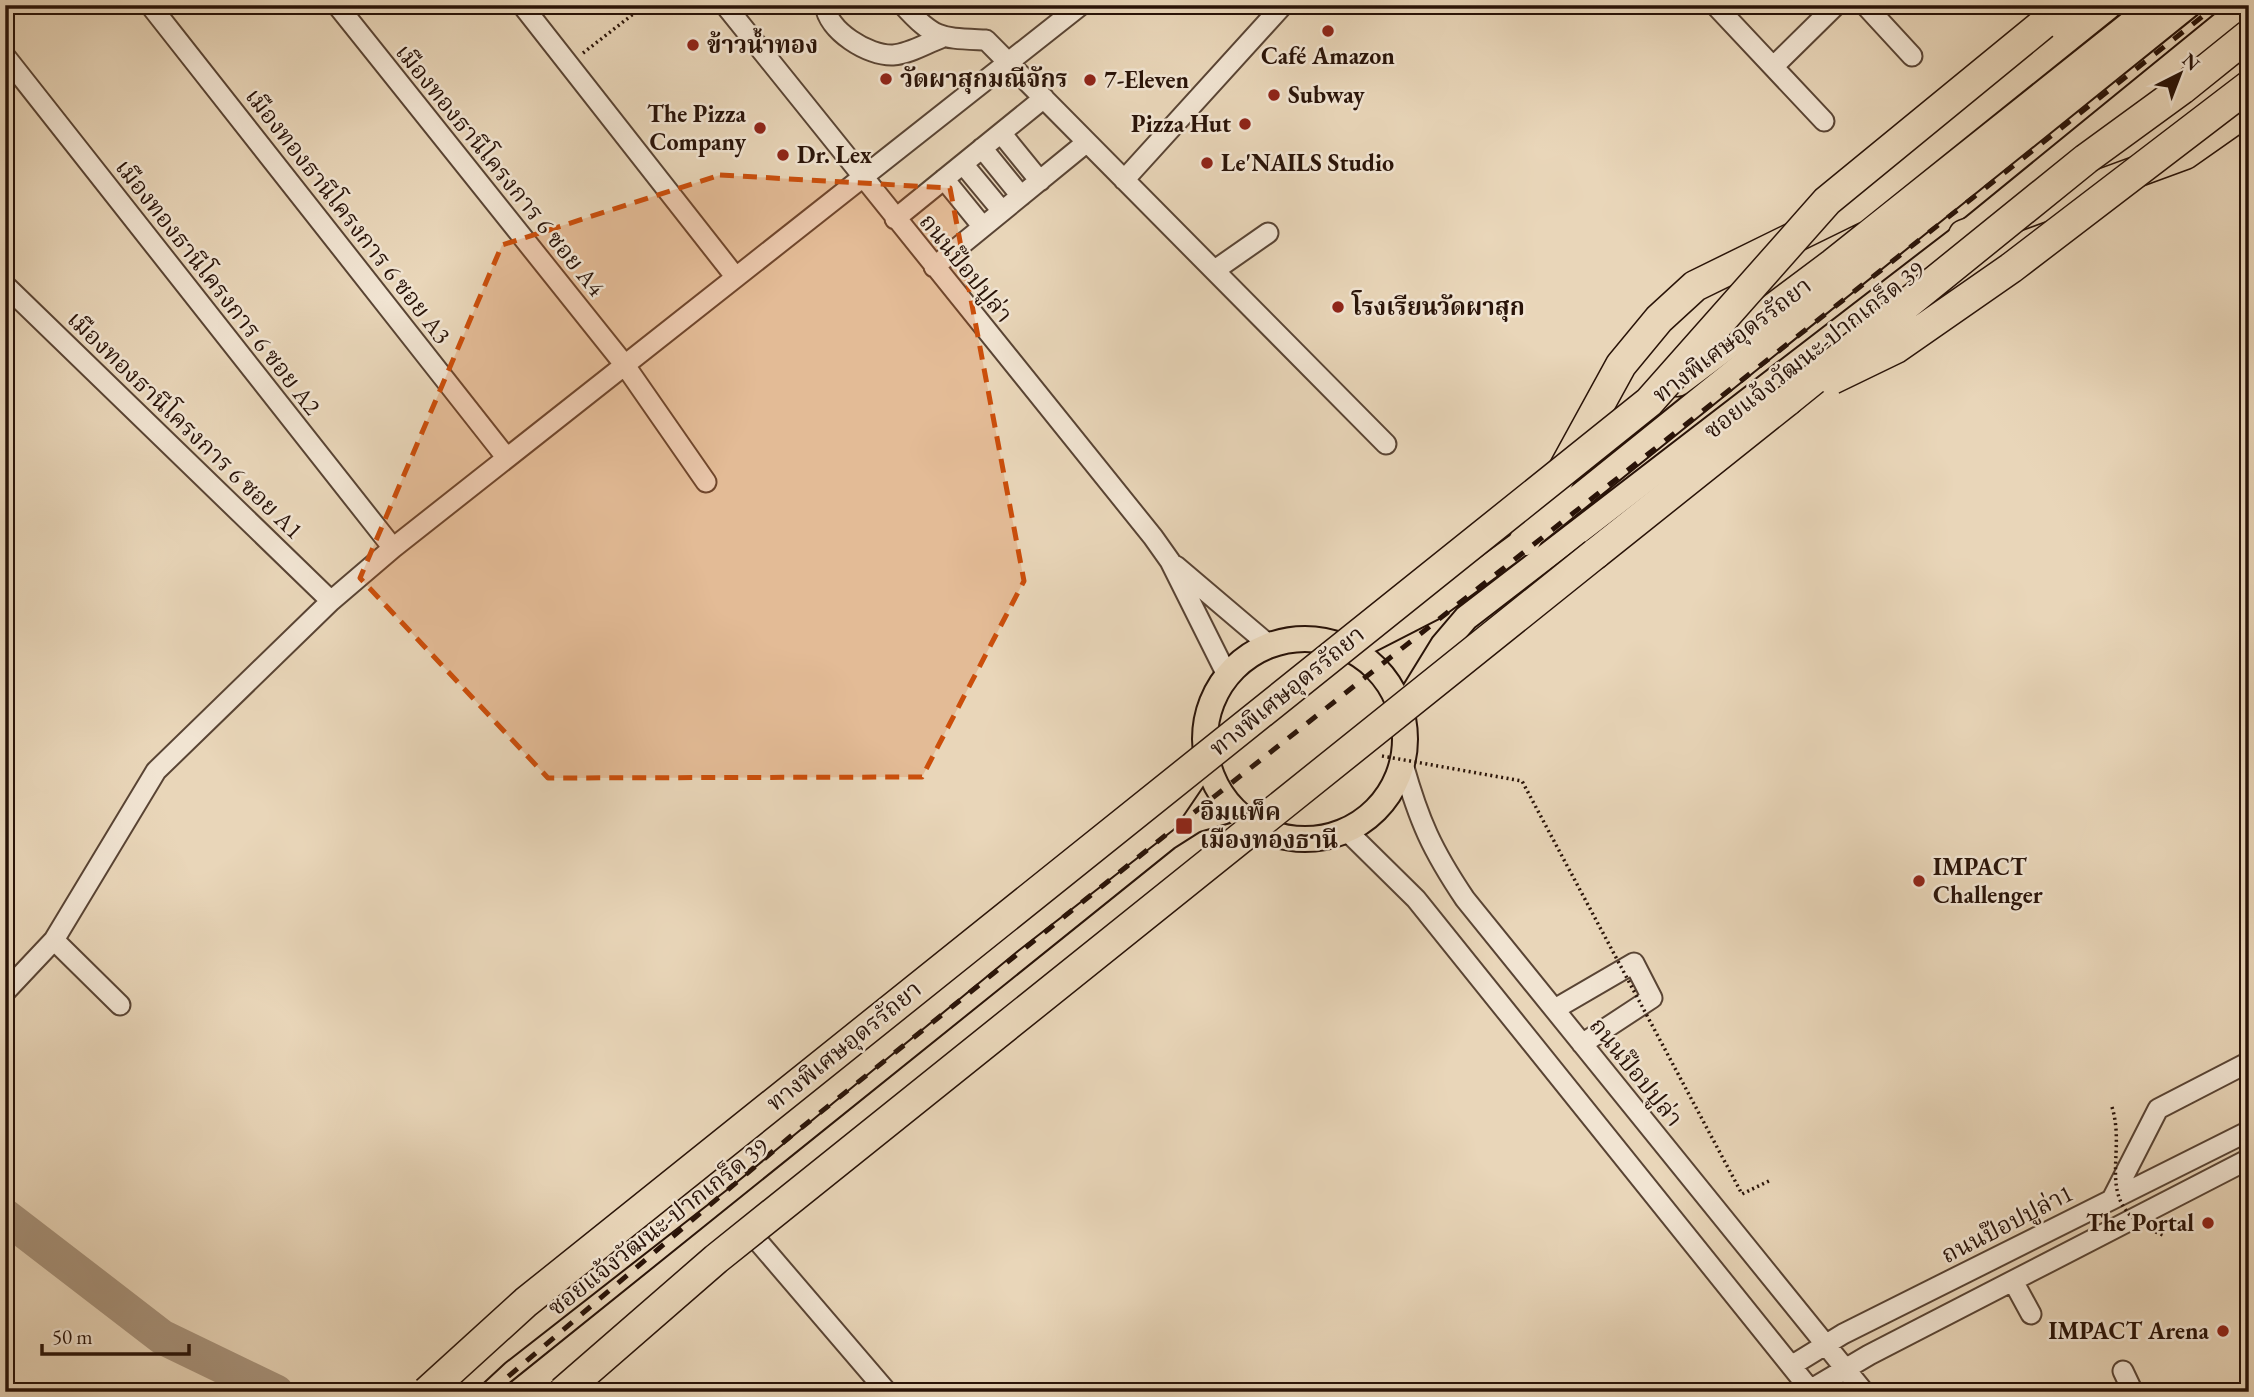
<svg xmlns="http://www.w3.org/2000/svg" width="2254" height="1397" font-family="'EB Garamond','Noto Serif Thai',serif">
<rect width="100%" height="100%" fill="#e9d6b9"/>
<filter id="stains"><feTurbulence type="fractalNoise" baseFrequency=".00286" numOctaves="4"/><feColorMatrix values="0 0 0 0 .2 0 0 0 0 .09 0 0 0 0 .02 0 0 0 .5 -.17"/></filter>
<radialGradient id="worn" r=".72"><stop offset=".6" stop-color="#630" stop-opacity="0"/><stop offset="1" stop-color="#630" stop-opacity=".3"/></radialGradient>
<!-- water -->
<path fill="#a8947d" stroke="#75604e" stroke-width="2" d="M941,5H1009L1002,13L946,11Z"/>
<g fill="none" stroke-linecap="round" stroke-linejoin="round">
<!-- river -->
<path stroke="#a8947d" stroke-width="35" d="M5,1216L162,1337L276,1392"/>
<defs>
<path id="minor" d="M150,5L506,457
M337,5L624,364L706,482
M522,5L734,275
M725,5L1153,537L1170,561L1227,675
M825,5C828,31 868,56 893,55C909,54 927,43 941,38
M903,5C935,40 941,38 986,40L1386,444
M1715,5L1824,121
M1865,5L1912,56
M5,56L393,548
M1774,66L1836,5
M1001,133L1040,181
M982,148L1021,196
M963,164L1002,211
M944,179L983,227
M1124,180L1283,5
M895,219L1044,98
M934,267L1087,142
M1215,270L1268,233
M5,285L331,601
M1176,566L1269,645
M1403,764C1419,821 1432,850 1465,899L1864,1392
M1347,831L1416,899L1812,1392
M5,992L54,940
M120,1005L54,940L156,771L331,601L393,548L1081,5
M1555,1009L1634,963L1652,998L1582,1044
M2112,1199L2158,1109L2249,1062
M750,1232L887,1392
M2013,1281L2031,1314
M1791,1366L1843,1334L2249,1131
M2123,1371L2133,1392
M1810,1390L1869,1355L2249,1159"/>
<path id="major" d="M1205 739a100 100 0 1 1 200 0a100 100 0 1 1-200 0Z
M1356,647L1434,607L1525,540L2189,5
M1411,697L1443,645L1466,618L1964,235L2246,5
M455,1392L497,1353L730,1171L1011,940L1165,820L1199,770
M519,1392L1183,858L1205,844L1246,832"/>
<path id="highway" d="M2043,24L2066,5
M1964,235L2185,154L2249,109
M1677,381L1833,264L2158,5
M1525,540L1621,365L1659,319L1695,286L1852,209L2106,5
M1595,554L1788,400"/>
</defs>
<!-- minor casing -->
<use href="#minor" stroke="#594434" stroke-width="23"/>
<!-- major casing -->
<use href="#major" stroke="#291308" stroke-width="28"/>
<!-- highway casing -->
<use href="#highway" stroke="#291308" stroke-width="33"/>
<!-- path -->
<path stroke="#291308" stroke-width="3.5" stroke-dasharray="2 3.5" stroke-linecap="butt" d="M583,53L645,5"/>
<!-- minor -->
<use href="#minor" stroke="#f1e4d2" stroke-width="19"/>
<!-- major -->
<use href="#major" stroke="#e9d6b9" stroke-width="24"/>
<!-- highway -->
<use href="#highway" stroke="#e9d6b9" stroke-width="30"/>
<!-- rail -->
<path stroke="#291308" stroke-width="5" stroke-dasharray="12 12" stroke-linecap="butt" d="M490,1392L791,1136L1182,822L2217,5"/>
<defs>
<path id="highway-bridge" d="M1832,379L1896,348L2011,268L2249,86
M1788,400L2086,159L2182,89L2249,35
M427,1392L526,1302L1649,402L1827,201L2043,24
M563,1392L716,1259L1595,554"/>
</defs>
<!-- highway-bridge casing -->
<use href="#highway-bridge" stroke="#291308" stroke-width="33" stroke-linecap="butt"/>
<!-- path-bridge -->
<path stroke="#291308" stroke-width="3.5" stroke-dasharray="2 3.5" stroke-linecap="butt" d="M1382,756L1522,781L1742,1194L1771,1180
M2112,1107C2128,1159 2089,1207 2163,1235"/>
<!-- highway-bridge -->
<use href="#highway-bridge" stroke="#e9d6b9" stroke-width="30"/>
</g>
<!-- marked area -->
<path fill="#cb4e0b" fill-opacity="0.2" stroke="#cb4e0b" stroke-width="5" stroke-dasharray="14 9" stroke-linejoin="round" d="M720,175L950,188L1024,581L922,777L548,778L360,578L502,245Z"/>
<!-- markers -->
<g fill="#8f2418" stroke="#f1e4d2" stroke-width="2.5">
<circle cx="1328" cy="31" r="7"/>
<circle cx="693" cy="45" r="7"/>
<circle cx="886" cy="79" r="7"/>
<circle cx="1090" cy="80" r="7"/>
<circle cx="1274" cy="95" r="7"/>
<circle cx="1245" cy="124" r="7"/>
<circle cx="760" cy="128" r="7"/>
<circle cx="783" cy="155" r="7"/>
<circle cx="1207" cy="163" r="7"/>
<circle cx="1338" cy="307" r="7"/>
<rect x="1175" y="817" width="18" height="18" rx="3.5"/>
<circle cx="1919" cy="881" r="7"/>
<circle cx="2208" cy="1223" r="7"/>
<circle cx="2223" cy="1331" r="7"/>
</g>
<g text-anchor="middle" stroke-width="5" stroke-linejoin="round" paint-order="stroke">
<!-- poi labels -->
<g font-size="24" font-weight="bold" fill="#291308" stroke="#f1e4d2" text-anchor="start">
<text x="707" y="53">ข้าวน้ำทอง</text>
<text x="1328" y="64" text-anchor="middle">Café Amazon</text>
<text x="900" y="87">วัดผาสุกมณีจักร</text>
<text x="1104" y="88">7-Eleven</text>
<text x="1288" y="103">Subway</text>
<text x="746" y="122" text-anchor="end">The Pizza<tspan x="746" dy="28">Company</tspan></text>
<text x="1231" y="132" text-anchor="end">Pizza Hut</text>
<text x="797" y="163">Dr. Lex</text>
<text x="1221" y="171">Le'NAILS Studio</text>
<text x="1352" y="315">โรงเรียนวัดผาสุก</text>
<text x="1200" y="820">อิมแพ็ค<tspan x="1200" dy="28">เมืองทองธานี</tspan></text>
<text x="1933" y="875">IMPACT<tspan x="1933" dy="28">Challenger</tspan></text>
<text x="2194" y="1231" text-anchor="end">The Portal</text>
<text x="2209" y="1339" text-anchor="end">IMPACT Arena</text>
</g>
<!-- street labels -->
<g font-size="24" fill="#291308" stroke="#f1e4d2">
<text transform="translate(500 170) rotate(51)" y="8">เมืองทองธานีโครงการ 6 ซอย A4</text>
<text transform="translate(348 216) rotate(52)" y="8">เมืองทองธานีโครงการ 6 ซอย A3</text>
<text transform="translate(966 268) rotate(51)" y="8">ถนนป๊อปปูล่า</text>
<text transform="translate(218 287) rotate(52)" y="8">เมืองทองธานีโครงการ 6 ซอย A2</text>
<text transform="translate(1732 340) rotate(-37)" y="8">ทางพิเศษอุดรรัถยา</text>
<text transform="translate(1814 350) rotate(-38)" y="8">ซอยแจ้งวัฒนะ-ปากเกร็ด 39</text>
<text transform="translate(185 425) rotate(44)" y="8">เมืองทองธานีโครงการ 6 ซอย A1</text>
<text transform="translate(1287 691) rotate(-39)" y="8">ทางพิเศษอุดรรัถยา</text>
<text transform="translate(844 1046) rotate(-39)" y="8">ทางพิเศษอุดรรัถยา</text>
<text transform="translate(1636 1072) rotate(51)" y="8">ถนนป๊อปปูล่า</text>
<text transform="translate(2007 1224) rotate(-27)" y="8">ถนนป๊อปปูล่า1</text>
<text transform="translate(658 1227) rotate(-38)" y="8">ซอยแจ้งวัฒนะ-ปากเกร็ด 39</text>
</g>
</g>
<!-- margin -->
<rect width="2254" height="1397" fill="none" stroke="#e9d6b9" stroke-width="28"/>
<rect x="7" y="7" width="2240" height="1383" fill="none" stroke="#291308" stroke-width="3.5"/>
<rect x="14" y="14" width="2226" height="1369" fill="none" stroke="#291308" stroke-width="2"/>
<!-- north arrow -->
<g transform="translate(2180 74) rotate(42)" stroke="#f1e4d2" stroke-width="5" paint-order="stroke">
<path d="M0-5L12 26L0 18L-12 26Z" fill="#291308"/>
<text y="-10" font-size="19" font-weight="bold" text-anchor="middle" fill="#291308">N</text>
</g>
<!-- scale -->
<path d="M42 1344v10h147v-10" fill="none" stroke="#291308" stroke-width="3.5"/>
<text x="52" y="1344" font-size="21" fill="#291308" stroke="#f1e4d2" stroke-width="5" paint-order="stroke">50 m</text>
<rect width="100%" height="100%" filter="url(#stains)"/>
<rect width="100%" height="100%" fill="url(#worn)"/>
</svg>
